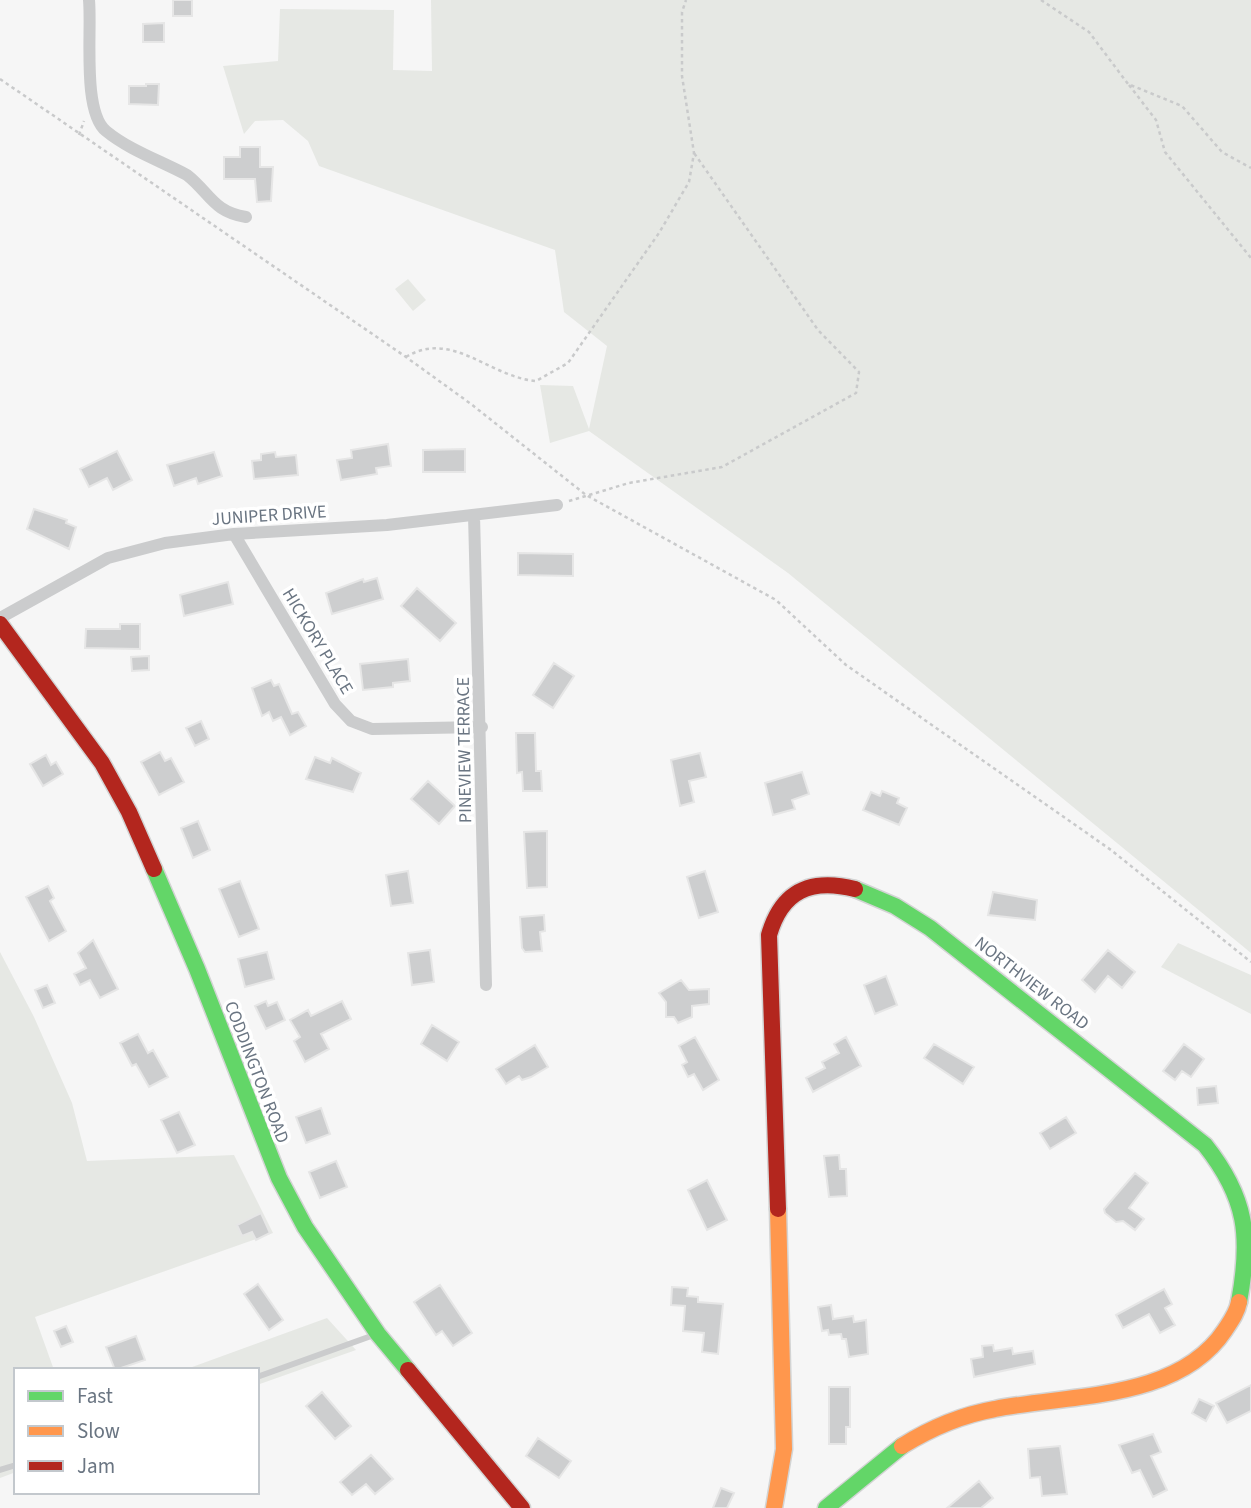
<svg xmlns="http://www.w3.org/2000/svg" width="1251" height="1508" font-family="'Source Sans 3',sans-serif">
<rect width="100%" height="100%" fill="#f6f6f6"/>
<!-- green -->
<path fill="#e6e8e4" d="M431,0H1251V953L788,573L589,431L550,443L540,385L573,386L589,429L607,346L564,312L555,250L319,166L308,141L283,120L255,121L244,134L223,66L278,61L280,9L394,10L393,70L432,71Z
M408,279L426,300L413,311L395,289Z
M1178,943L1251,975V1014L1161,967Z
M0,952L34,1017L72,1103L87,1161L234,1155L273,1233L35,1317L54,1370H16V1472L0,1478Z
M327,1318L356,1350L257,1385V1370H184Z"/>
<!-- building -->
<path fill="#cdcecf" stroke="#e6e6e6" stroke-width="2" d="M173,0H192V16H173Z
M164,23V42H143V24Z
M146,84H159L158,105L129,104V86H146Z
M240,147H260V167H273L271,201L257,202L255,179H224V157H240Z
M388,444L391,466L376,468L377,474L341,480L337,460L352,458L351,450Z
M465,449V472H423V450Z
M117,451L132,480L113,490L107,478L89,487L80,469Z
M214,452L222,476L198,484L196,478L174,486L167,465Z
M275,452L276,457L296,455L298,475L254,479L252,461L261,460V454Z
M34,509L67,520L66,523L76,527L69,549L27,529Z
M518,553L573,554V576L518,575Z
M377,578L383,599L332,614L326,593L363,579L364,582Z
M228,582L233,604L184,616L180,595Z
M417,588L456,623L440,641L401,606Z
M120,624H140V649L85,648L86,629H120Z
M149,656V670L132,671L131,657Z
M408,659L410,681L393,683V687L363,690L360,664Z
M554,663L574,676L553,708L533,695Z
M271,680L274,686L279,684L292,714L298,712L306,726L290,735L281,717L273,721L269,712L262,716L252,688Z
M201,721L209,739L195,746L186,728Z
M516,733H535L536,771H541L542,791H523L522,772L517,773Z
M160,752L165,761L171,758L184,782L159,795L141,762Z
M700,753L706,777L689,781L694,802L680,806L671,760Z
M46,755L51,765L56,762L63,774L43,786L30,764Z
M315,757L330,763L332,758L361,773L353,792L306,779Z
M802,772L809,794L792,800L795,809L773,815L765,783Z
M428,781L455,806L439,824L411,799Z
M882,791L899,798L897,803L907,808L899,825L863,810L871,792L880,796Z
M198,821L210,850L193,858L181,828Z
M547,831V887L527,888L524,832Z
M408,871L413,903L391,906L386,875Z
M705,871L718,912L699,918L687,877Z
M240,881L259,929L239,937L219,889Z
M48,886L54,898L50,901L66,931L49,941L26,897Z
M993,892L1037,900L1035,920L988,915Z
M544,915L545,931L540,932L542,951L525,952L522,948L520,917Z
M93,940L118,989L100,998L90,980L80,985L74,974L86,968L78,953Z
M430,950L434,982L412,985L408,953Z
M1108,950L1135,972L1122,988L1108,976L1095,992L1082,980Z
M267,952L274,979L245,987L238,959Z
M886,976L897,1005L875,1014L864,985Z
M681,980L689,990L709,989V1004L692,1006V1017L678,1023L674,1017H666V1002L659,993Z
M47,985L55,1003L43,1008L35,990Z
M266,1001L268,1006L277,1002L285,1020L266,1029L255,1006Z
M342,1001L351,1019L321,1034L329,1049L305,1062L294,1041L300,1037L290,1020L308,1010L311,1016Z
M432,1025L459,1042L447,1061L421,1044Z
M138,1034L148,1053L153,1050L168,1077L149,1087L136,1064L132,1066L120,1043Z
M695,1037L719,1080L703,1090L694,1074L688,1077L682,1065L687,1062L679,1046Z
M846,1037L861,1066L813,1092L806,1078L825,1068L822,1062L839,1053L834,1044Z
M934,1044L974,1067L963,1084L924,1058Z
M1184,1044L1204,1059L1191,1077L1182,1071L1175,1080L1163,1071Z
M535,1045L548,1067L531,1077L522,1080L519,1076L506,1084L496,1069Z
M1216,1086L1218,1103L1198,1105L1197,1088Z
M321,1108L330,1134L306,1143L296,1117Z
M179,1112L195,1145L177,1153L161,1120Z
M1066,1117L1076,1133L1050,1149L1040,1133Z
M839,1155L840,1169H846L847,1196L829,1197L824,1156Z
M336,1161L347,1187L320,1198L309,1172Z
M1135,1173L1148,1183L1129,1208L1144,1219L1135,1230L1123,1221L1116,1222L1105,1213L1104,1209Z
M707,1180L727,1220L707,1230L688,1190Z
M261,1213L270,1233L256,1240L252,1232L242,1236L237,1225Z
M258,1284L283,1320L269,1330L244,1294Z
M440,1285L472,1333L453,1346L442,1331L436,1335L414,1302Z
M672,1287L688,1288L687,1296L698,1297V1302L723,1304L718,1354L702,1352L704,1333L683,1331L685,1306L671,1305Z
M1164,1289L1172,1304L1165,1308L1175,1325L1160,1333L1149,1314L1123,1328L1116,1315Z
M831,1305L833,1319L853,1316L854,1322L866,1320L868,1354L849,1357L846,1339H842L841,1334L829,1335L828,1330L822,1331L818,1307Z
M66,1326L73,1342L61,1347L54,1331Z
M136,1336L145,1360L115,1370L106,1347Z
M993,1345L994,1351L1012,1348L1013,1354L1033,1351L1035,1364L974,1377L971,1359L983,1357L982,1346Z
M1251,1385V1411L1227,1423L1216,1403Z
M829,1387H850V1427H846V1444H829Z
M322,1392L351,1426L335,1439L306,1406Z
M1199,1399L1214,1406L1206,1421L1192,1413Z
M1153,1434L1161,1452L1151,1456L1167,1490L1153,1497L1140,1470L1132,1473L1119,1445Z
M538,1438L571,1461L559,1478L526,1456Z
M1060,1446L1067,1494L1042,1496L1040,1477L1030,1478L1028,1449Z
M371,1455L393,1479L375,1494L366,1484L352,1495L340,1482Z
M979,1481L993,1498L981,1508H947Z
M721,1488L734,1493L727,1508H713Z"/>
<g fill="none" stroke-linecap="round" stroke-linejoin="round">
<defs>
<path id="fast" d="M154,869L197,969L279,1178L305,1227L378,1334L408,1370
M855,889L895,906L930,928L1205,1145C1247,1198 1251,1237 1239,1302
M826,1508L902,1446"/>
<path id="slow" d="M902,1446C931,1428 961,1415 995,1409C1070,1394 1178,1401 1225,1330C1231,1321 1237,1313 1239,1302
M774,1508L784,1449L778,1209"/>
<path id="jam" d="M0,624L102,763L129,812L154,869
M778,1209L769,935C782,890 811,878 855,889
M408,1370L522,1508"/>
</defs>
<!-- fast casing -->
<use href="#fast" stroke="#d3d4d4" stroke-width="19"/>
<!-- slow casing -->
<use href="#slow" stroke="#d3d4d4" stroke-width="19"/>
<!-- jam casing -->
<use href="#jam" stroke="#d3d4d4" stroke-width="19"/>
<!-- path -->
<path stroke="#c9cacb" stroke-width="2.5" stroke-dasharray="3.5 3.5" stroke-linecap="butt" d="M1041,0L1089,32L1128,84L1182,106L1222,152L1251,168
M0,79L406,357L471,404L586,495L776,600L846,665L1111,850L1251,962
M1129,85L1156,120L1165,152L1251,258
M79,135L84,121
M406,357C452,329 489,377 536,381L568,363L659,233L689,182L694,153L682,76V12L686,0
M569,501L629,483L722,467L856,393L859,372L818,330L694,153"/>
<!-- lane -->
<path stroke="#cbcccd" stroke-width="6" d="M257,1377L374,1335
M0,1470L16,1465"/>
<!-- street -->
<path stroke="#cbcccd" stroke-width="12" d="M89,0C92,31 82,111 106,131C129,150 161,161 187,175C210,193 213,212 246,217
M474,515L486,985
M234,534L335,704L351,721L372,729L482,727
M0,618L108,558L165,543L234,534L387,525L557,505"/>
<!-- fast -->
<use href="#fast" stroke="#63d668" stroke-width="16"/>
<!-- slow -->
<use href="#slow" stroke="#ff974d" stroke-width="16"/>
<!-- jam -->
<use href="#jam" stroke="#b3261e" stroke-width="16"/>
</g>
<g text-anchor="middle" stroke-width="7" stroke-linejoin="round" paint-order="stroke">
<!-- street labels -->
<g font-size="18" fill="#6a7582" stroke="#fff">
<text transform="translate(269 515) rotate(-4)" y="6">JUNIPER DRIVE</text>
<text transform="translate(318 641) rotate(59)" y="6">HICKORY PLACE</text>
<text transform="translate(464 750) rotate(-91)" y="6">PINEVIEW TERRACE</text>
<text transform="translate(1032 983) rotate(38)" y="6">NORTHVIEW ROAD</text>
<text transform="translate(257 1072) rotate(69)" y="6">CODDINGTON ROAD</text>
</g>
</g>
<!-- legend -->
<rect x="14" y="1368" width="245" height="126" fill="#ffffff" stroke="#c3c8cd" stroke-width="2"/>
<rect x="28" y="1391" width="35" height="10" fill="#63d668" stroke="#c3c8cd" stroke-width="2"/>
<text x="77" y="1403" font-size="21" fill="#6a7582">Fast</text>
<rect x="28" y="1426" width="35" height="10" fill="#ff974d" stroke="#c3c8cd" stroke-width="2"/>
<text x="77" y="1438" font-size="21" fill="#6a7582">Slow</text>
<rect x="28" y="1461" width="35" height="10" fill="#b3261e" stroke="#c3c8cd" stroke-width="2"/>
<text x="77" y="1473" font-size="21" fill="#6a7582">Jam</text>
</svg>
